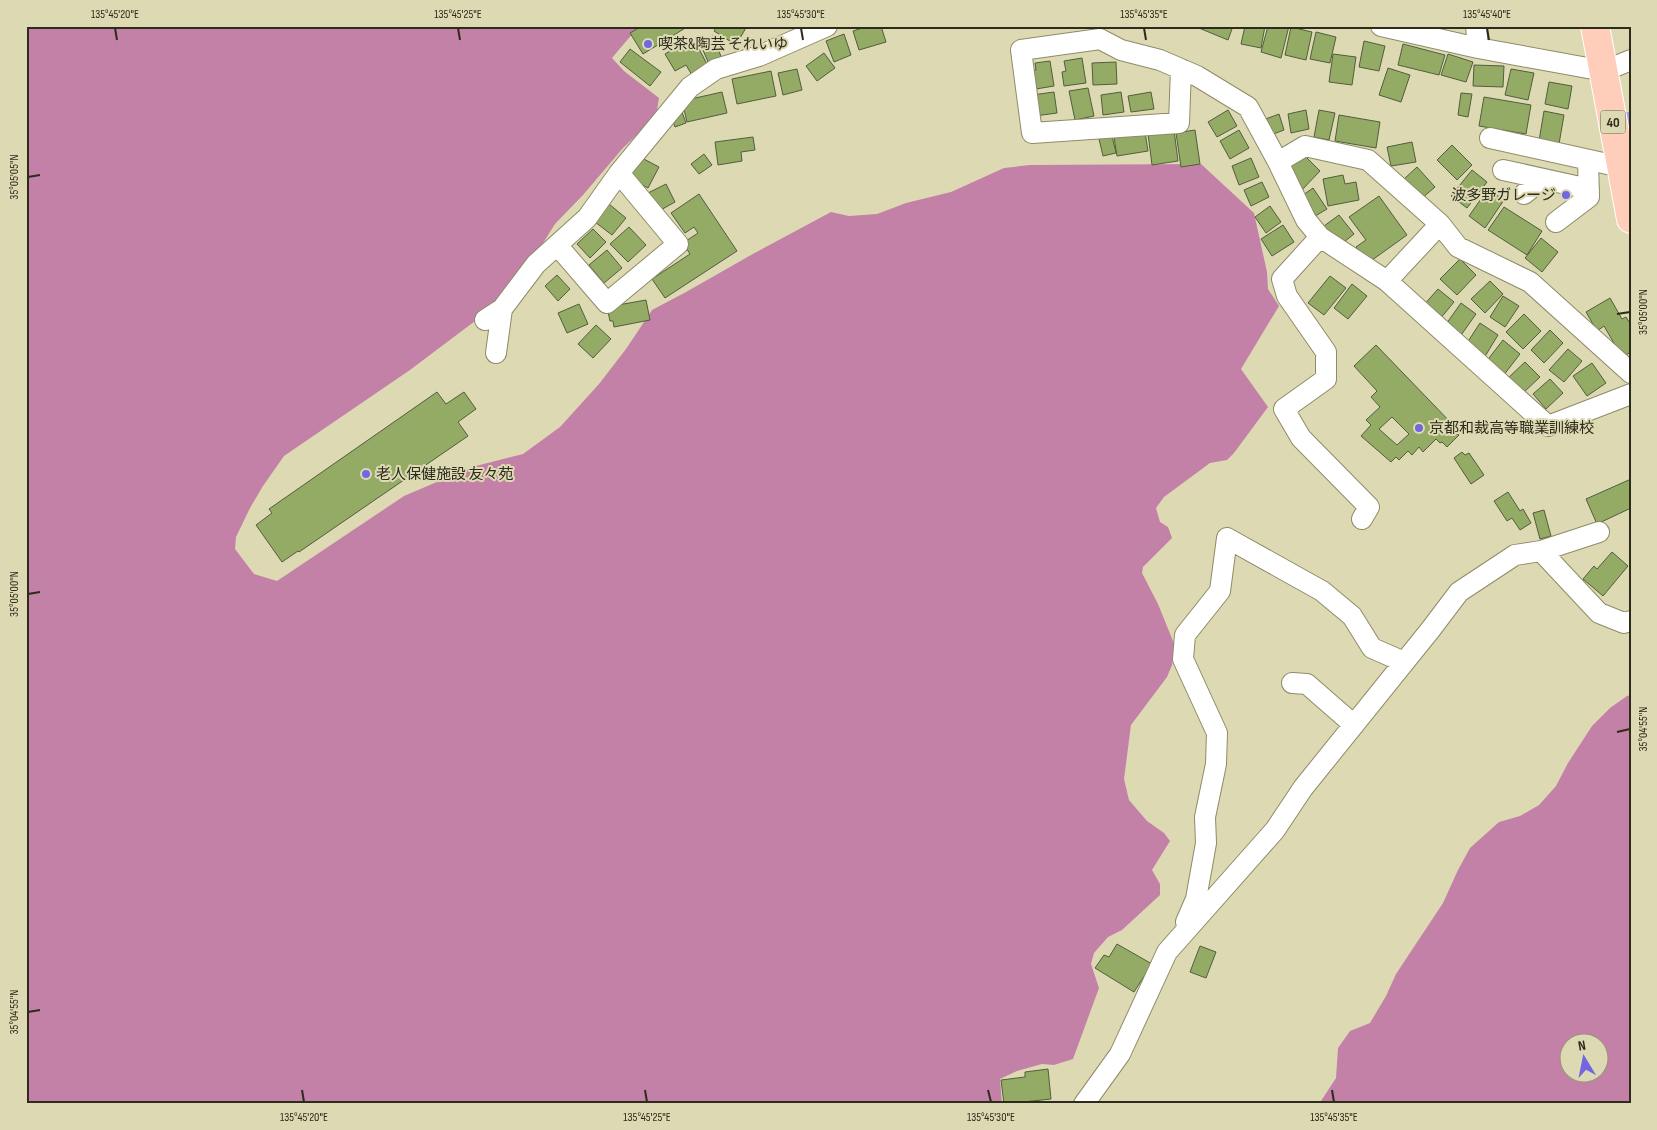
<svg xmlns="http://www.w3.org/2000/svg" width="1657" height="1130" font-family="'Sofia Sans Condensed','Noto Sans JP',sans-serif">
<rect width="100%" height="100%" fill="#dddab3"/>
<!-- forest -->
<path fill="#c481a8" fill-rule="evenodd" d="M26,26H639L612,58L624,71L659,98L656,116L623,148L583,195L555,224L533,259L503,300L410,370L284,456L263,486L250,508L236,537L235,549L254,574L277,581L404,496L472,467L523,454L560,427L599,384L626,349L652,310L686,292L751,255L831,212L849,216L877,214L906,203L951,192L1004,168L1030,165L1201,164L1254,213L1267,272L1268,289L1279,306L1241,369L1268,407L1234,453L1227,460L1210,463L1164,497L1156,508L1160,522L1168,527L1172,538L1143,567L1142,573L1158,604L1175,646L1172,665L1167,677L1131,725L1124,779L1129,800L1147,821L1164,833L1170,841L1152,870L1160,884V895L1122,930L1108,937L1094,953L1091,964L1099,988L1073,1059L1054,1065L1042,1064L1017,1071L1000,1079L1002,1104H26Z
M1631,695V1104H1319L1336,1078L1338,1048L1350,1031L1370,1023L1386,996L1396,974L1443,903L1458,870L1470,848L1499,822L1520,816L1539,805L1556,786L1568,763L1592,726L1610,708L1627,696ZM1570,1042H1600V1072H1570Z"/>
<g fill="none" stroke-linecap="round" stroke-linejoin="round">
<!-- river -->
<path stroke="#a2a2e5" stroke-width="32" d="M1629,128H1631"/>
</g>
<!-- building -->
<path fill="#94ab66" stroke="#525d3d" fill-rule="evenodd" d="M642,26H686L687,27L643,54L630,33Z
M717,26H747L736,45L714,31Z
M868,26H881L886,42L859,50L853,31Z
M1194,26H1233L1228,40Z
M1245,26H1265L1261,48L1241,44Z
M1268,26H1289L1281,58L1261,52Z
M1291,27L1312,32L1306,60L1285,55Z
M1316,32L1336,37L1330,63L1310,59Z
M844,34L851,55L834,62L826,41Z
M713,36L722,59L709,64L699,41Z
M687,41L693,50L698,47L708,66L692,75L686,65L675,71L665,54Z
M1364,41L1385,46L1379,71L1359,67Z
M1403,44L1445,55L1439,75L1398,65Z
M630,49L661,72L650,86L620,62Z
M824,53L835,68L817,81L806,66Z
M1333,54L1356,57L1352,85L1329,82Z
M1448,54L1473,62L1466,82L1441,75Z
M1082,58L1086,83L1064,86L1062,72L1066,71L1064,61Z
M1050,61L1054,86L1030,90L1027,72L1036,70L1035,63Z
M1116,62L1117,84L1093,85L1092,63Z
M1474,65L1504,66L1503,87L1473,86Z
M1388,68L1410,75L1401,102L1379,95Z
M797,69L802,90L783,95L778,73Z
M1511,69L1534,73L1528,100L1505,95Z
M771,71L776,96L737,104L732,79Z
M1549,82L1572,86L1568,109L1545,104Z
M1088,88L1094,116L1075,120L1069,91Z
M722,92L727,113L687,122L682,101Z
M1054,92L1057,113L1035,116L1032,95Z
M1121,92L1124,112L1103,115L1101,95Z
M1151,92L1154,109L1131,112L1128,96Z
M1461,93L1472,94L1468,117L1458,115Z
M1484,97L1531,105L1526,134L1479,126Z
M1228,110L1237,126L1217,137L1208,122Z
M1306,110L1309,129L1291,133L1288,114Z
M1319,110L1335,113L1329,140L1314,137Z
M1544,111L1564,115L1559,144L1539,141Z
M682,112L686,123L675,127L671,116Z
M1279,114L1284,130L1268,136L1263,120Z
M1339,115L1380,122L1376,148L1335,141Z
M1174,130L1178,161L1152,165L1148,134Z
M1195,130L1200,164L1181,167L1176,133Z
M1239,130L1249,148L1230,159L1220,141Z
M1145,132L1148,151L1117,156L1114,137Z
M1112,136L1116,153L1103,156L1099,139Z
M753,137L755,150L741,152L742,161L718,165L715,142Z
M1412,142L1416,162L1391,166L1387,147Z
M1452,145L1472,165L1457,180L1437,160Z
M1302,153L1320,171L1299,193L1285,170Z
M704,154L712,165L699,174L691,164Z
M640,157L659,167L648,188L628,177Z
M1251,158L1259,177L1239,185L1232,166Z
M1417,167L1435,187L1421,199L1403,180Z
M1472,170L1487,182L1467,208L1451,196Z
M1343,175L1345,184L1356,182L1359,200L1328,206L1323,179Z
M1262,182L1269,197L1251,206L1244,190Z
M666,184L675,202L657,212L648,193Z
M1313,188L1327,209L1312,218L1299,198Z
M1488,189L1504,200L1485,228L1469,216Z
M699,194L737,251L665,298L652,279L690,254L683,243L698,233L694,227L685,233L671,213Z
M1379,196L1407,235L1368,263L1356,247L1366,240L1349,217Z
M609,204L626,218L612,235L595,222Z
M1270,206L1281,222L1266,233L1255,217Z
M1504,207L1542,231L1527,255L1488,230Z
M1339,215L1354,234L1339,246L1324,226Z
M1283,225L1294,242L1272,256L1261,239Z
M629,227L646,245L628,262L610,244Z
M593,229L606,242L590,258L577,244Z
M1541,238L1558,252L1542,272L1525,258Z
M607,250L622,268L604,283L589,265Z
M1460,259L1476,275L1457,295L1440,279Z
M557,275L570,289L558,301L545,286Z
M1330,276L1346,288L1324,315L1308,303Z
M1490,281L1503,294L1485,313L1471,299Z
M1352,284L1367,296L1348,319L1334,308Z
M1438,289L1454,302L1440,319L1423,306Z
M1503,296L1519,306L1505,327L1490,317Z
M1610,298L1622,319L1626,317L1631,325V352L1622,357L1604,326L1597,331L1586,312Z
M646,300L650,320L614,327L613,321H610L607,307Z
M1461,303L1476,314L1459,338L1444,327Z
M579,304L588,324L567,333L558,313Z
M1524,314L1541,331L1523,349L1506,332Z
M1480,323L1498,335L1484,358L1465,346Z
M596,325L611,339L593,358L578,344Z
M1550,330L1563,343L1544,363L1531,350Z
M1503,340L1520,354L1503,376L1486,362Z
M1376,345L1456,428L1454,431L1459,435L1447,447L1442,442L1440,443L1436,439L1423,452L1419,447L1412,455L1408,451L1399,460L1396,457L1391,462L1361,436L1371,425L1366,420L1380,407L1371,397L1377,391L1354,366ZM1392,417L1409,434L1397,445L1379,429Z
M1568,349L1582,361L1564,382L1549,370Z
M1525,362L1540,377L1522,394L1507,379Z
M1592,363L1606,383L1587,396L1573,376Z
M1550,379L1563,393L1546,409L1533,394Z
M437,392L446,404L464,392L476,409L458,422L468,436L299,552L298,551L282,562L256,525L272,513L269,509Z
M1462,452L1465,455L1469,453L1484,475L1471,484L1454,458Z
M1631,479V508L1597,524L1586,499Z
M1508,492L1520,511L1523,509L1531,523L1520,530L1512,518L1507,521L1494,501Z
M1544,510L1551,536L1540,539L1533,513Z
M1612,552L1628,566L1603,596L1583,579L1594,566L1597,569Z
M1117,944L1152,964L1134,992L1095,968L1104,955L1109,957Z
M1200,946L1216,952L1206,978L1190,972Z
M1048,1069L1051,1099L1004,1104L1001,1080L1025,1077V1072Z"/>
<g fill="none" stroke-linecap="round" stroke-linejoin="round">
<defs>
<path id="minor" d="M1381,26L1478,48L1604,71L1631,60
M1476,26L1478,48
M1181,69L1179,123L1032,133L1021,50L1100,39L1121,50L1160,60L1197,76L1248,107L1278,162L1306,220L1320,237L1387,281L1548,426L1631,394
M1490,138L1621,167
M1278,162L1305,146L1368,160L1440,224L1458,247L1530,282L1631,373
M1503,170L1589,189
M1524,194L1543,179
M1556,222L1589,197L1588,160
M1320,237L1282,279L1287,296L1326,352V379L1284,409L1301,438L1369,507L1362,519
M557,245L607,303L678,244L619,173
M1387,281L1440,224
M485,320L502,309L536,264L587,218L619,173L690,87L716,69L759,56L827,26
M496,353L502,309
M1541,551L1599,532
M1292,683L1307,684L1354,725
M1186,922L1196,899L1206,843L1205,817L1216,764L1217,733L1183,659L1185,635L1220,591L1227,538L1322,591L1352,616L1372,648L1404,662
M1084,1104L1120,1054L1167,952L1275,830L1303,788L1431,629L1459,592L1515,555L1541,551L1599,613L1624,623L1631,621"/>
<path id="primary" d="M1595,26L1631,219"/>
</defs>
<!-- minor casing -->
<use href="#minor" stroke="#8e8b67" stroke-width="22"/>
<!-- primary casing -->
<use href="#primary" stroke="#fff" stroke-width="30"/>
<!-- minor -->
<use href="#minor" stroke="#fff" stroke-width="20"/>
<!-- primary -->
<use href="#primary" stroke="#fecebb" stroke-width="28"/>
</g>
<!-- ticks -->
<path fill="none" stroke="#2c2b1c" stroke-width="2" d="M115,28L117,40M458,28L460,40M801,28L803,40M1144,28L1146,40M1487,28L1489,40M28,177L40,175M1617,314L1630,312M28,594L40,592M1617,732L1630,729M28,1012L40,1010M302,1090L304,1102M645,1090L647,1102M988,1090L991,1102M1332,1090L1334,1102"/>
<!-- markers -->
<g fill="#7366e1" stroke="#dddab3" stroke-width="2">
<circle cx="648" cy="44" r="5"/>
<circle cx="1566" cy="195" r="5"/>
<circle cx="1419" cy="428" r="5"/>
<circle cx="366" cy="474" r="5"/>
</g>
<g text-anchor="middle" stroke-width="4" stroke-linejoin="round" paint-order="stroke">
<!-- shield labels -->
<rect fill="#dddab3" stroke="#616049" stroke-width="1" x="1600.5" y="110.5" width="25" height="23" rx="4"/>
<g font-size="14" font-weight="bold" fill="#2c2b1c">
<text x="1613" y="127">40</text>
</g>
<!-- poi labels -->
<g font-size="15" fill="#2c2b1c" stroke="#dddab3" text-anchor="start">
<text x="658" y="49">喫茶&amp;陶芸 それいゆ</text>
<text x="1556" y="200" text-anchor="end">波多野ガレージ</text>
<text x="1429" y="433">京都和裁高等職業訓練校</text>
<text x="376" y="479">老人保健施設 友々苑</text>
</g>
</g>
<!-- border -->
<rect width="1657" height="1130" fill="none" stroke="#dddab3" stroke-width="55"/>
<!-- north arrow -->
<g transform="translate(1584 1058) rotate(350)"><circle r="24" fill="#dddab3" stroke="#969477"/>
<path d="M0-4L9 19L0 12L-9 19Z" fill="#7366e1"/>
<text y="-8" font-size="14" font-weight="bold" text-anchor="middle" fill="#2c2b1c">N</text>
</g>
<rect x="28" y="28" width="1602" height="1074" fill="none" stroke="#2c2b1c" stroke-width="2"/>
<g font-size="12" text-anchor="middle" fill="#2c2b1c">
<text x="115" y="18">135°45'20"E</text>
<text x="458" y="18">135°45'25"E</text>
<text x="801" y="18">135°45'30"E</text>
<text x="1144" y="18">135°45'35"E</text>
<text x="1487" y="18">135°45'40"E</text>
<text transform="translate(14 177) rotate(-90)" y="4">35°05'05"N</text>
<text transform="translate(1643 312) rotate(-90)" y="4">35°05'00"N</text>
<text transform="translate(14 594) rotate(-90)" y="4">35°05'00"N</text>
<text transform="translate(1643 729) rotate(-90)" y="4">35°04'55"N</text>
<text transform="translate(14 1012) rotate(-90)" y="4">35°04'55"N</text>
<text x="304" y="1121">135°45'20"E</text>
<text x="647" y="1121">135°45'25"E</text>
<text x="991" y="1121">135°45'30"E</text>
<text x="1334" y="1121">135°45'35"E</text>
</g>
</svg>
